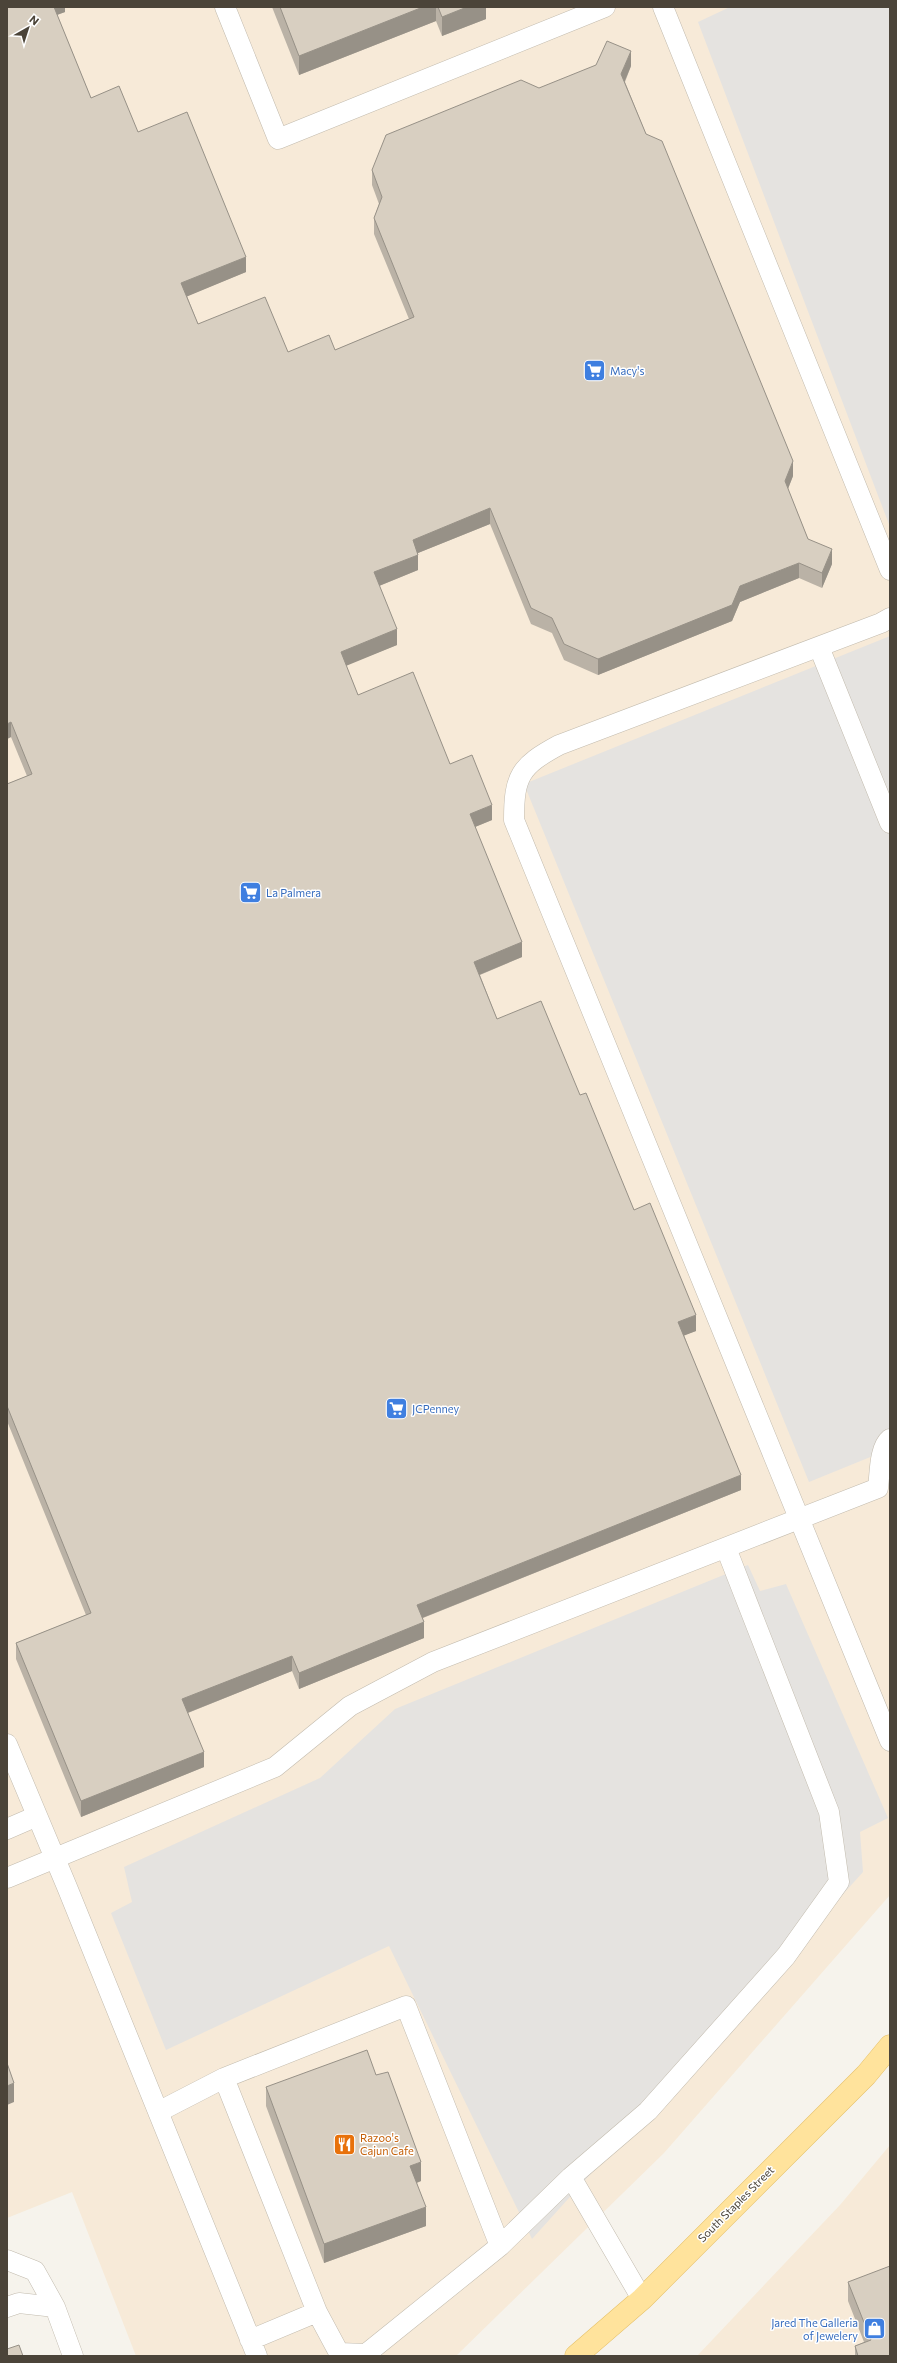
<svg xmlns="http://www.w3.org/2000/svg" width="897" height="2363" font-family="Commissioner,sans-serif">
<rect width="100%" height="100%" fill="#f6f3ec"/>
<!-- commercial -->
<path fill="#f7ead8" d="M7,7H890V1895L664,2153L456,2356H136L72,2192L7,2218Z
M890,2145V2356H697L840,2205Z"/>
<!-- parking -->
<path fill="#e5e3e0" d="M730,7L890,8V527L698,22Z
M890,636V1449L809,1482L524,784Z
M748,1565L760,1591L786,1584L888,1818L860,1832L863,1872L532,2239L389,1946L166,2050L111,1913L132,1902L124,1867L320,1778L395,1709Z"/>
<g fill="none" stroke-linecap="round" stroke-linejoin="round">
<defs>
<path id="service" d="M225,7L278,139L605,7
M663,7L890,570
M890,618L881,623L559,745C520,766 514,776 514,820L890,1741
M819,647L890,823
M7,1744L67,1887L257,2356
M7,1829L37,1816
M7,1878L275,1767L350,1706L433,1662L878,1488C880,1474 879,1448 890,1439
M224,2078L406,2006L500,2246
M158,2112L224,2078L317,2312L339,2353L366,2354L500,2246L571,2177L648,2111L786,1956L839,1882L829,1812L726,1548
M571,2177L642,2299
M7,2260L35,2271L55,2307L73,2356
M7,2307L19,2303L55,2307
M250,2340L317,2312"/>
<path id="primary" d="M576,2356L642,2299L866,2075L890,2046"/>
</defs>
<!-- service casing -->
<use href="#service" stroke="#c2bbae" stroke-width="21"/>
<!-- primary casing -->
<use href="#primary" stroke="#e6c16a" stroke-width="23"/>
<!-- service -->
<use href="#service" stroke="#fff" stroke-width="20"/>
<!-- primary -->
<use href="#primary" stroke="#ffe39c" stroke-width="22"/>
</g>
<!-- wall -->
<path fill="#bab2a6" d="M7,7H65V12L57,15L91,98L138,132L246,272L187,296L198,324L288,352L335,350L409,319L374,234V218L379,204L372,185V170L539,88L631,66L625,82L646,134L793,476L788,489L808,539L832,564L822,588L799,578L740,602L732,621L598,675L564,660L552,633L531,624L490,524L418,553V570L379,586L397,645L346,665L358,695L450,764L492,820L475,827L522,957L480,975L497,1019L580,1095L634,1210L696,1331L684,1335L741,1490L423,1618L424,1638L299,1689L292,1671L188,1713L204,1767L81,1817L16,1659V1643L86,1615L7,1421V784L27,776L11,737L7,739Z
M272,7H486V19L442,36L436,21L299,75Z
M376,2075L421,2181L417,2183L426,2226L324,2263L266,2106V2087Z
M848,2282L890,2356H855V2346L864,2342L848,2301Z"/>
<!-- shaded-wall -->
<path fill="#979187" d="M51,7H65V12L51,17Z
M423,7H436V21L299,75V56Z
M467,7H486V19L442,36V17Z
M631,51V66L621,90V74Z
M246,257V272L181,299V283Z
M793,461V476L785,496V481Z
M490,508V524L413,555V540Z
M832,549V564L822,588V573Z
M418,555V570L374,588V572Z
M799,563V578L740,602L732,621L598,675V659L740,586Z
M397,629V645L341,668V652Z
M11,722V737L7,739V724Z
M492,805V820L470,829V814Z
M522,942V957L474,977V962Z
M696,1315V1331L678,1338V1322Z
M741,1475V1490L417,1620V1605Z
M424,1622V1638L299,1689V1673Z
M292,1656V1671L182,1715V1699Z
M204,1752V1767L81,1817V1801Z
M14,2083V2102L7,2105V2086Z
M421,2162V2181L410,2185V2166Z
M426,2207V2226L324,2263V2244Z"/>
<!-- building -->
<path fill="#d8cfc1" stroke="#979187" d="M7,7H54L91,98L119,86L138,132L187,112L246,257L181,283L198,324L265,297L288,352L329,335L335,350L414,317L374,218L382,197L372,170L386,135L521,80L539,88L596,65L607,41L631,51L621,74L646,134L662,141L793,461L785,481L808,539L832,549L822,573L799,563L740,586L732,605L598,659L564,644L552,618L531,608L490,508L413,540L418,555L374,572L397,629L341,652L358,695L413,672L450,764L472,755L492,805L470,814L522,942L474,962L497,1019L541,1001L580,1095L586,1093L634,1210L650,1203L696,1315L678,1322L741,1475L417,1605L424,1622L299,1673L292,1656L182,1699L204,1752L81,1801L16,1643L91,1613L7,1406V784L32,774L11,722L7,724Z
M280,7H423L299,56Z
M438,7H467L442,17Z
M367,2050L376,2075L388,2072L421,2162L410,2166L426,2207L324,2244L266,2087Z
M7,2063L14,2083L7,2086Z
M890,2266V2356H858L855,2346L871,2340L848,2282Z
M19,2345L23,2356H7V2349Z"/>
<!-- icons -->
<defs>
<symbol id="supermarket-square" viewBox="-11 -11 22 22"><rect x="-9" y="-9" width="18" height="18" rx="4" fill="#3f7fe0" stroke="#fff"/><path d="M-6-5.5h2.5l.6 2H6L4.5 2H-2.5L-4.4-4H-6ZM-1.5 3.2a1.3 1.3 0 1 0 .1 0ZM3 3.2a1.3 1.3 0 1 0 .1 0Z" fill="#fff"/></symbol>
<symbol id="restaurant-square" viewBox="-11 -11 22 22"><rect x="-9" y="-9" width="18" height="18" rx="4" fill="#e8710a" stroke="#fff"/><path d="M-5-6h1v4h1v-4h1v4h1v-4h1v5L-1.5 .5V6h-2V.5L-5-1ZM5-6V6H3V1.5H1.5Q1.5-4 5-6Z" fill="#fff"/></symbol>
<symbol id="shop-square" viewBox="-11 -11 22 22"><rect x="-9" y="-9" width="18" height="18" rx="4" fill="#3f7fe0" stroke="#fff"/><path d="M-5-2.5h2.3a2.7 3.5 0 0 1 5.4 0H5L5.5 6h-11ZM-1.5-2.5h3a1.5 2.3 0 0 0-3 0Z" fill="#fff"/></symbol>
</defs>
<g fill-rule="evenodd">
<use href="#supermarket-square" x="582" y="358" width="25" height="25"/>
<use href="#supermarket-square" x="238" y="880" width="25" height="25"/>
<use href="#supermarket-square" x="384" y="1396" width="25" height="25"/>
<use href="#restaurant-square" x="332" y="2132" width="25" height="25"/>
<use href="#shop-square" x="862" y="2316" width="25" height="25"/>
</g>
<g text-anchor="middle" stroke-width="3" stroke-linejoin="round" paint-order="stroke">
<!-- shop labels -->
<g font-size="11" fill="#366cbe" stroke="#fff" text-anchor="start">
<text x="610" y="375">Macy's</text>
<text x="266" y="897">La Palmera</text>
<text x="412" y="1413">JCPenney</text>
<text x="858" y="2327" text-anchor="end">Jared The Galleria<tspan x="858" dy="13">of Jewelery</tspan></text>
</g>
<!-- food labels -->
<g font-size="11" fill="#c56008" stroke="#fff" text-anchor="start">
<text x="360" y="2142">Razoo's<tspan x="360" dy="13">Cajun Cafe</tspan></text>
</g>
<!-- street labels -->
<g font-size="11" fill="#4b4439" stroke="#fff">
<text transform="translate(736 2204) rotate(-45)" y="4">South Staples Street</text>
</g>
</g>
<!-- border -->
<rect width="897" height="2363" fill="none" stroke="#4b4439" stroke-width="16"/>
<!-- north arrow -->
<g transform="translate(28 28) rotate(39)" stroke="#ffffff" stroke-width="3" paint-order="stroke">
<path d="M0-3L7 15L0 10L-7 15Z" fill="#4b4439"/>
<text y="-6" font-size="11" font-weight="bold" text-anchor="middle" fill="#4b4439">N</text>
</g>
</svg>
